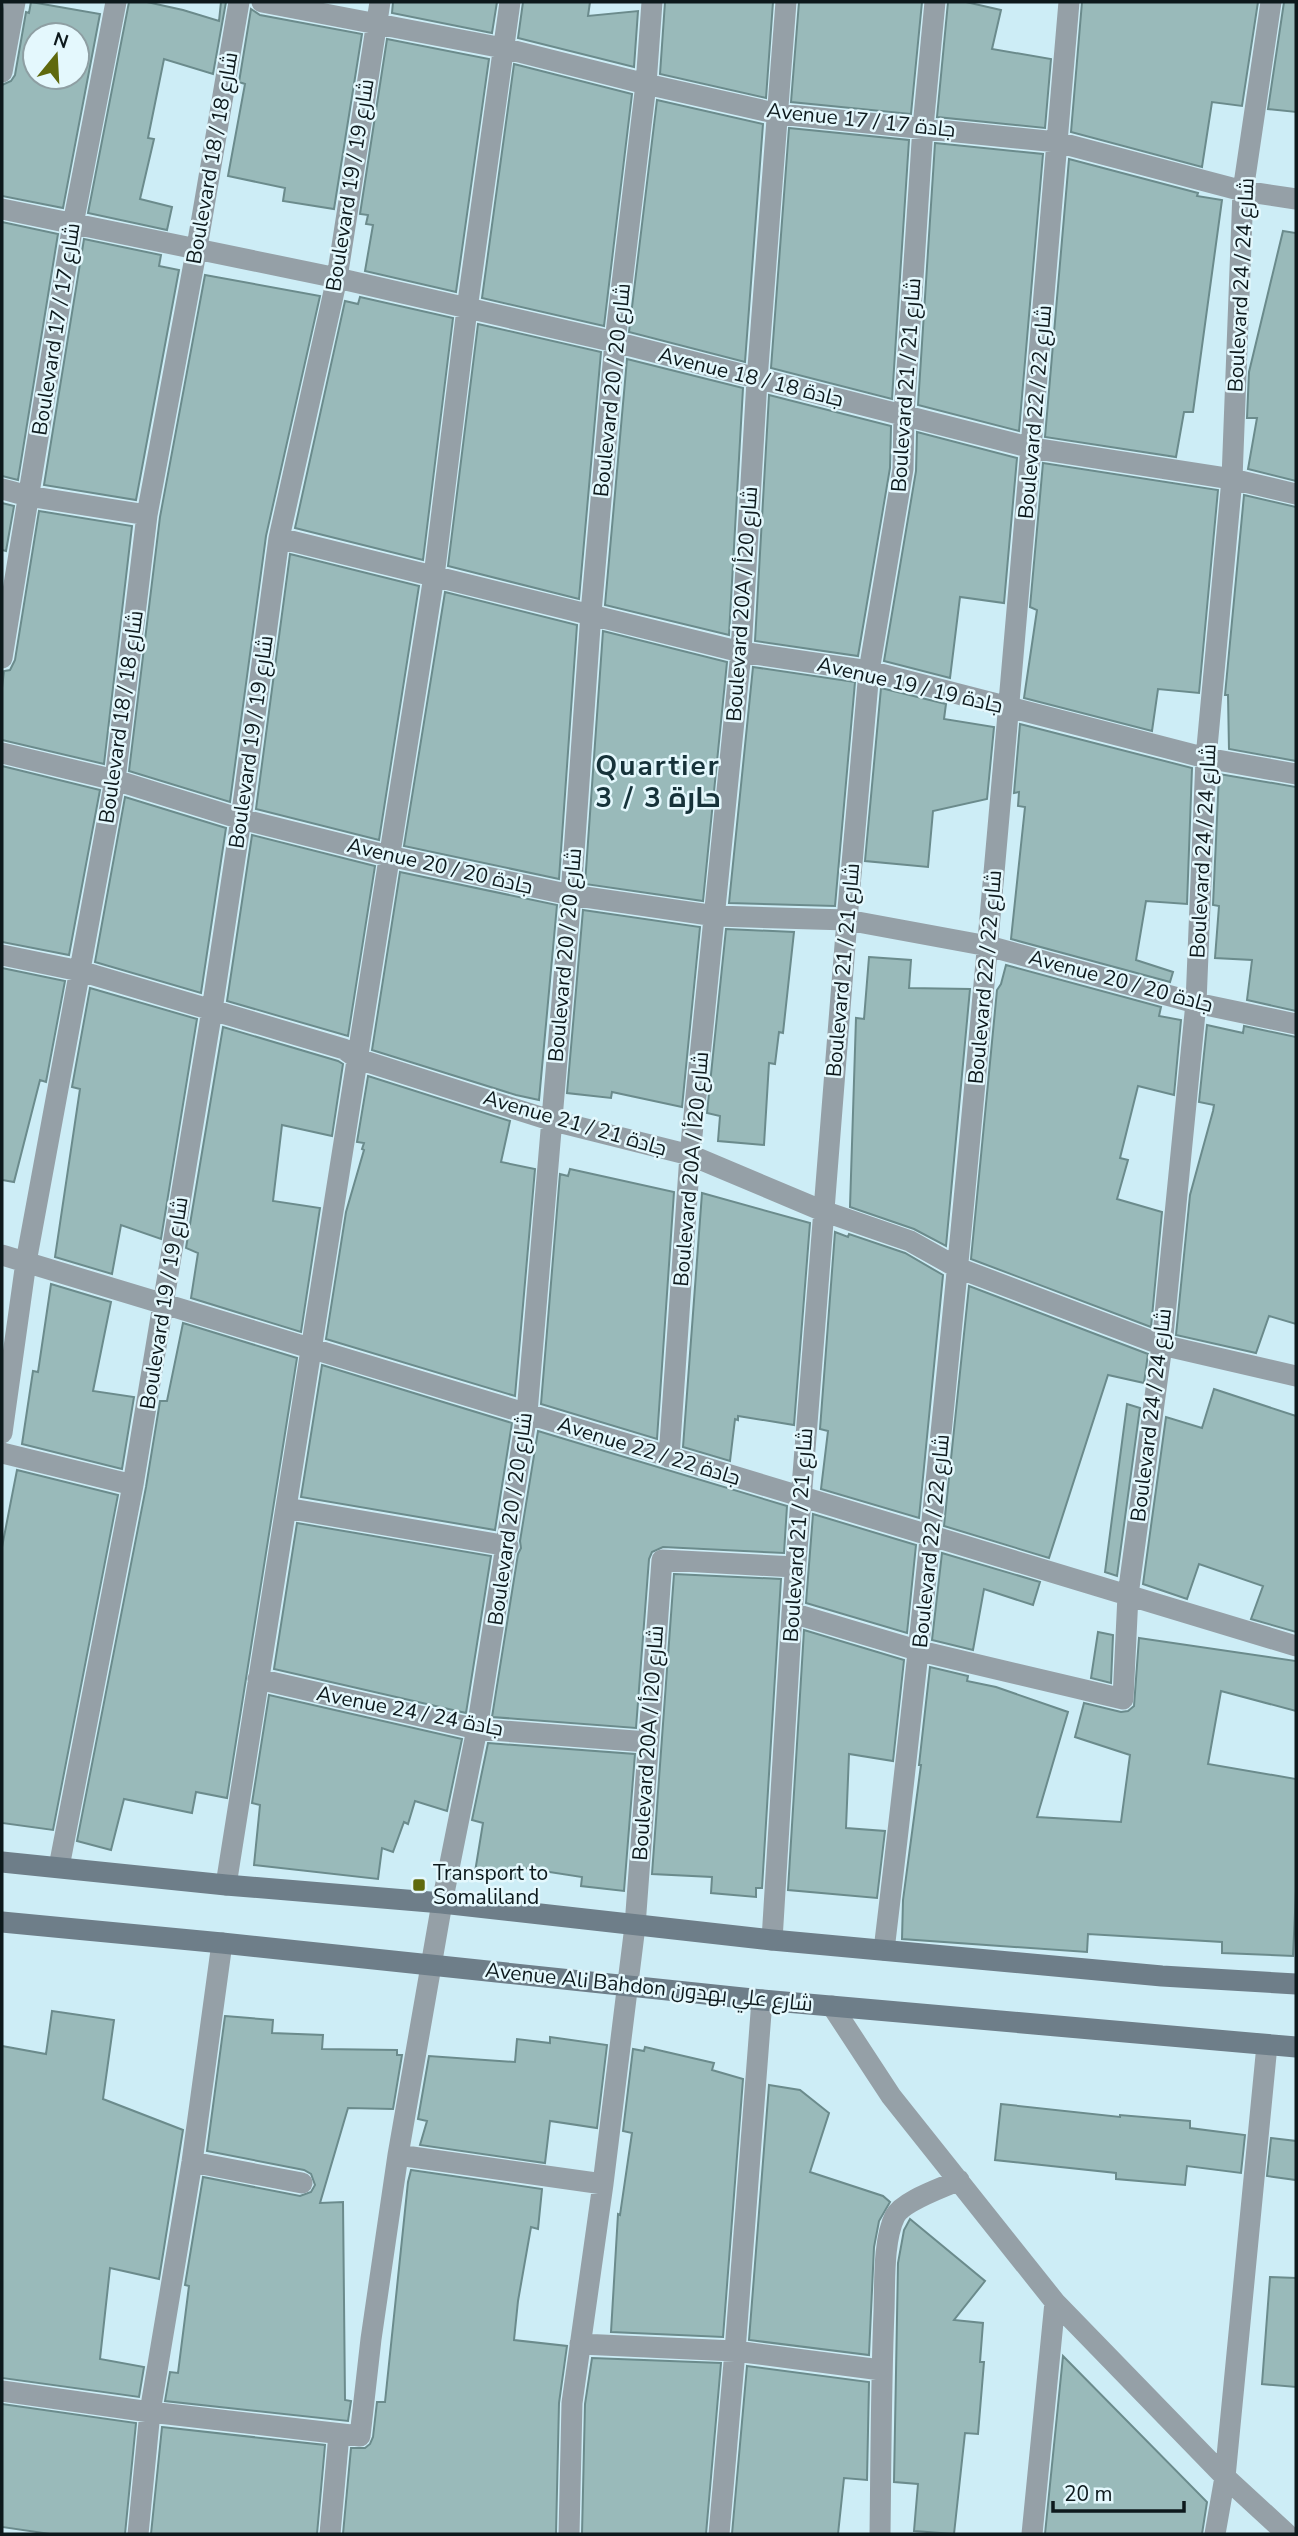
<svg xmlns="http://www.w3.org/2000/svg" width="1298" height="2536" font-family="'Nunito Sans',Cairo,sans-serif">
<rect width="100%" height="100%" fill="#cdedf6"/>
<!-- building -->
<path fill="#99baba" stroke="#6b8b8c" stroke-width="2" fill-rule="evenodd" d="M31,2L100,14L63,208L2,196V85L11,81L15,75L26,12L29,13ZM35,35H77V77H35Z
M129,2H147L183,10L219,21L221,2H226L213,74L164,59L148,138L154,139L140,199L172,207L167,230L88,213Z
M393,2H497L492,33L392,13Z
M523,2H590L588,16L638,11L634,67L518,38Z
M665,2H773L766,98L660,74Z
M799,2H922L911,114L791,102Z
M948,2H966L1001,10L992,49L1051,59L1045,128L937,117Z
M1082,2H1258L1242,106L1212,102L1202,167L1071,132Z
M1284,2H1296V112L1268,109Z
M251,9L260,15L362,34L334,209L283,201L285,188L228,176L245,84L239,82Z
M387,39L489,59L456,292L365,271L373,225L366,224L368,215L360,214Z
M514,64L632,94L604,326L482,298Z
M657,100L763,124L745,362L629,332Z
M789,128L909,140L892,399L771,368Z
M935,143L1043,154L1019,431L918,405Z
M1069,159L1198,193L1197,196L1222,200L1193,412H1184L1176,457L1045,437Z
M2,222L58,234L18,480L2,476Z
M1283,231L1296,233V481L1248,469L1257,418H1247L1249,372Z
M84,239L161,255L159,266L179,270L136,500L44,485Z
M205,275L320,296L266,536L230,802L129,771L160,517Z
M360,297L453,318L423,560L295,528L345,301L358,304Z
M478,324L601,352L579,599L448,566Z
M627,359L743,388L729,635L605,605Z
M769,395L891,426L890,468L858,656L755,641Z
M917,432L1017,458L1004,603L960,597L950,678L884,661L916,471Z
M1043,463L1218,490L1199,693L1158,689L1152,731L1024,698L1037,610L1030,607Z
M1244,495L1296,507V761L1229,749L1228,695H1225Z
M2,503L14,506L6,551L2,550Z
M39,511L132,526L104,764L2,740V688L4,671L10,670L15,660Z
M290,554L419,586L379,840L256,809Z
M445,592L577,625L559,879L404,846Z
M603,631L727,662L703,901L585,884Z
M753,667L855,682L835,906L729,903Z
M881,688L946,704L944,719L994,727L987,799L933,811L928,867L865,861Z
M1020,724L1192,768L1187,904L1146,901L1136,960L1173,972L1170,982L1011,939L1025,807L1018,806L1019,792L1014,793Z
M2,766L100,790L69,955L2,942Z
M1219,774L1296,787V1011L1247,1000L1252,960L1215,958L1219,906L1213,905Z
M125,797L226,828L201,993L95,962Z
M252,835L375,866L348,1036L227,1001Z
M400,872L557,905L539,1100L516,1095L372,1050Z
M583,910L700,927L682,1107L612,1092L611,1098L567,1093Z
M726,929L794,932L783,1033L779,1032L775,1064L769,1063L764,1145L718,1141L720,1116L707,1113Z
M869,957L911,960L909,988L970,989L946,1246L914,1229L850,1207L856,1018L864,1019Z
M1006,965L1161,1007L1159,1016L1181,1020L1174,1095L1138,1086L1120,1158L1128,1160L1117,1199L1162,1212L1151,1327L971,1259L997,990L1001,984Z
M2,968L65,981L46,1082L40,1080L14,1182L2,1180Z
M90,988L197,1019L161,1239L121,1225L112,1274L55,1257L80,1089L72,1087Z
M1207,1025L1243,1033L1244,1026L1296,1037V1324L1269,1316L1256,1353L1176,1335L1190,1195L1213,1111L1214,1105L1199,1102Z
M223,1027L338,1061L343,1064L332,1136L282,1125L273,1201L320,1208L301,1332L191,1298L198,1253L186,1248Z
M368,1076L510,1121L501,1162L535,1169L515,1396L326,1339L346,1212L364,1150L362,1149L364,1143L357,1142Z
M570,1169L674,1192L657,1439L541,1404L560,1174L568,1176Z
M702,1193L810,1223L794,1425L738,1416V1420L735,1419L730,1461L683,1447Z
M835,1232L848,1237L849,1234L905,1253L943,1275L919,1518L821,1489L828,1431L820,1429Z
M51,1284L111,1302L93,1391L134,1397L122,1469L22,1444L33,1371L38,1372Z
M969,1286L1148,1354L1144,1383L1108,1375L1049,1558L944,1526Z
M183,1323L297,1358L227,1798L196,1792L192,1813L124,1799L111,1850L77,1841L146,1487L160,1401H167Z
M322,1365L512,1423L495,1530L301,1497Z
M1214,1389L1296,1416V1632L1251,1619L1263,1586L1199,1564L1187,1599L1143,1584L1166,1417L1202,1428Z
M1127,1404L1140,1408L1117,1576L1105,1572Z
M538,1431L787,1506L784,1553L663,1547L652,1552L649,1559L636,1728L492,1717L518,1554L521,1548L520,1541Z
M17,1470L118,1495L53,1830L2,1823V1547Z
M813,1514L916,1545L907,1633L806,1603Z
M297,1523L491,1556L466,1713L274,1669Z
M942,1553L1040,1582L1033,1605L984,1589L973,1650L932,1640Z
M674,1574L781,1579L762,1888H756V1897L711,1893L712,1877L652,1874Z
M804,1630L904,1660L893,1761L849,1754L846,1828L885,1831L877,1898L788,1890Z
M1098,1632L1113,1635L1111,1683L1091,1678Z
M1139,1638L1296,1661V1711L1221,1691L1208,1764L1296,1779V1891L1293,1956L1222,1953V1942L1088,1934L1087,1952L902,1939L903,1900L921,1765H919L930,1667L968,1676L967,1681L996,1687L1068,1712L1037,1817L1121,1822L1130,1755L1075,1737L1084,1703L1121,1712L1128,1711L1134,1706Z
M269,1695L462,1739L447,1811L415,1801L408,1824L404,1822L393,1852L382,1848L378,1879L254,1865L260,1805L252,1803Z
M488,1743L635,1754L624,1891L581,1886L582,1877L517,1867L516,1878L475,1872L483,1823L472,1820Z
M52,2011L114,2020L103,2099L183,2130L159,2279L110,2268L100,2359L144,2367L139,2397L2,2378V2046L46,2054Z
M225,2016L273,2020L272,2033L323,2035L322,2049L397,2050V2055H402L393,2109L348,2108L320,2203L343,2202L345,2400L351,2401L348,2421L165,2401L170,2372L178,2373L189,2286L185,2285L203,2177L300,2196L311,2192L315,2185L311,2174L304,2170L207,2151Z
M550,2037L607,2045L597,2128L550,2121L545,2163L420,2145L427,2121L418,2119L429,2056L515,2062L517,2039L550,2043Z
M645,2047L714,2063L712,2070L743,2079L723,2337L611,2332L618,2214L620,2215L632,2133L623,2131L633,2049L644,2051Z
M769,2085L800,2090L829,2113L810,2172L883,2196L890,2202L879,2221L874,2247L869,2355L749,2340Z
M1001,2104L1120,2117V2115L1190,2121V2128L1245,2135L1241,2173L1187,2166L1185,2185L1116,2179V2173L995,2160Z
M1271,2138L1296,2141V2180L1267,2176Z
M411,2170L542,2189L538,2229L531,2227L518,2301L514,2340L567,2346L559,2403L556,2534H343L351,2448H365L370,2444L373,2437L377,2402H385L408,2182Z
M910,2219L985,2281L954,2320L983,2323L980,2362H984L978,2434L965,2433L954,2534L914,2531L918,2484L894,2482L898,2263L904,2230Z
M1270,2277L1296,2278V2387L1262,2384Z
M1063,2356L1207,2502L1202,2534H1045Z
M592,2358L721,2363L706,2534H582L585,2404Z
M747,2366L869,2382L867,2480L844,2478L838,2534H732Z
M2,2404L136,2423L125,2534H50L2,2527Z
M162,2427L325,2445L317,2534H151Z"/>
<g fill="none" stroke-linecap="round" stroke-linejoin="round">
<!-- minor -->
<path stroke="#95a0a7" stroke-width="21" d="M262,2L503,48L646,84L779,114L1057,142L1243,191L1296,199
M2,72L15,2
M2,209L337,278L615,342L1032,448L1232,479L1296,494
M2,489L28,496L147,515
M279,538L741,652L869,671L1206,758L1296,774
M2,658L73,224L116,2
M2,753L115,780L241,819L389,856L571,895L716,916L847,920L988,946L1196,1003L1296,1024
M2,955L80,971L344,1049L358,1059L550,1120L690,1155L823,1211L910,1241L958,1268L1162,1345L1296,1376
M2,1255L1296,1646
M2,1433L26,1262L115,780L147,515L197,247L239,2
M2,1453L133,1485
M669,1457L690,1155L741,652L757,380L786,2
M286,1508L508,1546
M792,1613L920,1651L1123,1699L1128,1595L1162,1345L1196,1003L1206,758L1232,479L1243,191L1271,2
M258,1679L477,1729L648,1742
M59,1867L133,1485L212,1010L241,819L279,538L337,278L380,2
M226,1885L434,576L467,309L510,2
M772,1940L792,1613L847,920L869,671L903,469L904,415L923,127L935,2
M884,1950C962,1302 1013,652 1069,2
M832,2006L891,2096L1055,2302L1225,2477L1287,2534
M398,2155L603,2184
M192,2162L302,2183
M580,2344L735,2351L881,2370
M2,2391L150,2412L360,2436L371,2339L398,2155L442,1903L477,1729L527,1413L571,895L591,613L615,342L646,84L652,2
M138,2534L150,2412L192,2162L222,1943
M330,2534L339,2434
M569,2534L572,2403L603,2184L635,1926L662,1560L795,1567
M719,2534L735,2351L762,2000
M880,2534C881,2460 881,2385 884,2311C885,2283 883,2240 895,2216C904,2200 943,2188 959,2180
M1032,2534L1055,2302
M1215,2534L1225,2477L1267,2045"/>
<!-- secondary -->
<path stroke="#6e7e89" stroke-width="21" d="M2,1862L226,1885L442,1903L772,1940L1162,1976L1296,1984
M2,1922L222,1943L762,2000L1296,2047"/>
</g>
<!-- markers -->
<rect fill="#5f690d" stroke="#e4f8fd" stroke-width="2.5" x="412" y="1878" width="14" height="14" rx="3.5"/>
<g text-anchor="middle" stroke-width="5" stroke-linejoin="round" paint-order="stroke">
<!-- street labels -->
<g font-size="21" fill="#0d191c" stroke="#e4f8fd">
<text transform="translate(861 120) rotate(6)" y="7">Avenue 17 / جادة 17</text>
<text transform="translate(212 158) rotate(-80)" y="7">Boulevard 18 / شارع 18</text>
<text transform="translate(350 185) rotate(-81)" y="7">Boulevard 19 / شارع 19</text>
<text transform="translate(1241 285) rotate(-87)" y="7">Boulevard 24 / شارع 24</text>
<text transform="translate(56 329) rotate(-81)" y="7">Boulevard 17 / شارع 17</text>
<text transform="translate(751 377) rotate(14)" y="7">Avenue 18 / جادة 18</text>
<text transform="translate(906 385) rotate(-86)" y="7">Boulevard 21 / شارع 21</text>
<text transform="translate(612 390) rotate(-84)" y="7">Boulevard 20 / شارع 20</text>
<text transform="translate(1035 412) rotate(-85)" y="7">Boulevard 22 / شارع 22</text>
<text transform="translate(742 604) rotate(-86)" y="7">Boulevard 20A / شارع 20أ</text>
<text transform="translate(910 685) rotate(13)" y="7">Avenue 19 / جادة 19</text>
<text transform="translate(121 717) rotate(-82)" y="7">Boulevard 18 / شارع 18</text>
<text transform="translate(251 742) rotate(-82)" y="7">Boulevard 19 / شارع 19</text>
<text transform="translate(1203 851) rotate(-87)" y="7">Boulevard 24 / شارع 24</text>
<text transform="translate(440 866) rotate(13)" y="7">Avenue 20 / جادة 20</text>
<text transform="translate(565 955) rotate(-85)" y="7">Boulevard 20 / شارع 20</text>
<text transform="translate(843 970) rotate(-85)" y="7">Boulevard 21 / شارع 21</text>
<text transform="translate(985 977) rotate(-85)" y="7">Boulevard 22 / شارع 22</text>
<text transform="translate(1121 981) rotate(15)" y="7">Avenue 20 / جادة 20</text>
<text transform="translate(575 1123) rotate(16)" y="7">Avenue 21 / جادة 21</text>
<text transform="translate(691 1169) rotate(-85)" y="7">Boulevard 20A / شارع 20أ</text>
<text transform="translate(164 1303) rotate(-81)" y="7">Boulevard 19 / شارع 19</text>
<text transform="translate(1151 1415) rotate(-83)" y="7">Boulevard 24 / شارع 24</text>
<text transform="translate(649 1451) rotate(17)" y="7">Avenue 22 / جادة 22</text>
<text transform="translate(510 1519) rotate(-82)" y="7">Boulevard 20 / شارع 20</text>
<text transform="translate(798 1535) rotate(-86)" y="7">Boulevard 21 / شارع 21</text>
<text transform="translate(931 1541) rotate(-84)" y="7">Boulevard 22 / شارع 22</text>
<text transform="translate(410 1711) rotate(11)" y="7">Avenue 24 / جادة 24</text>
<text transform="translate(648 1743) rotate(-86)" y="7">Boulevard 20A / شارع 20أ</text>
<text transform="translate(649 1987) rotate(6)" y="7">Avenue Ali Bahdon شارع علي بهدون</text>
</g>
<!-- poi labels -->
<g font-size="21" fill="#0d191c" stroke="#e4f8fd" text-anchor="start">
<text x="433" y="1880">Transport to<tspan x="433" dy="24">Somaliland</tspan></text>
</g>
<!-- district labels -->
<g font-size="28" font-weight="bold" letter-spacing="2" fill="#163239" stroke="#e4f8fd">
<text x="658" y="775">Quartier<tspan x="658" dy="32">3 / حارة 3</tspan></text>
</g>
</g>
<!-- border -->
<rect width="1298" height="2536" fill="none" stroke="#0d191c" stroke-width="7"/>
<!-- north arrow -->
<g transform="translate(56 56) rotate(18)"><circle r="33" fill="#e4f8fd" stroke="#8e9fa3" stroke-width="2"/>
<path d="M0-5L12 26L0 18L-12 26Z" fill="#5f690d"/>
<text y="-10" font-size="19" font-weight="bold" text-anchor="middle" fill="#0d191c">N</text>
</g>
<!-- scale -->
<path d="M1053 2501v10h131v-10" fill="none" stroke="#0d191c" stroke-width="3.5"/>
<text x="1064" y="2501" font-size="21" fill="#0d191c" stroke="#e4f8fd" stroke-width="5" paint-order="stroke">20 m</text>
</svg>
